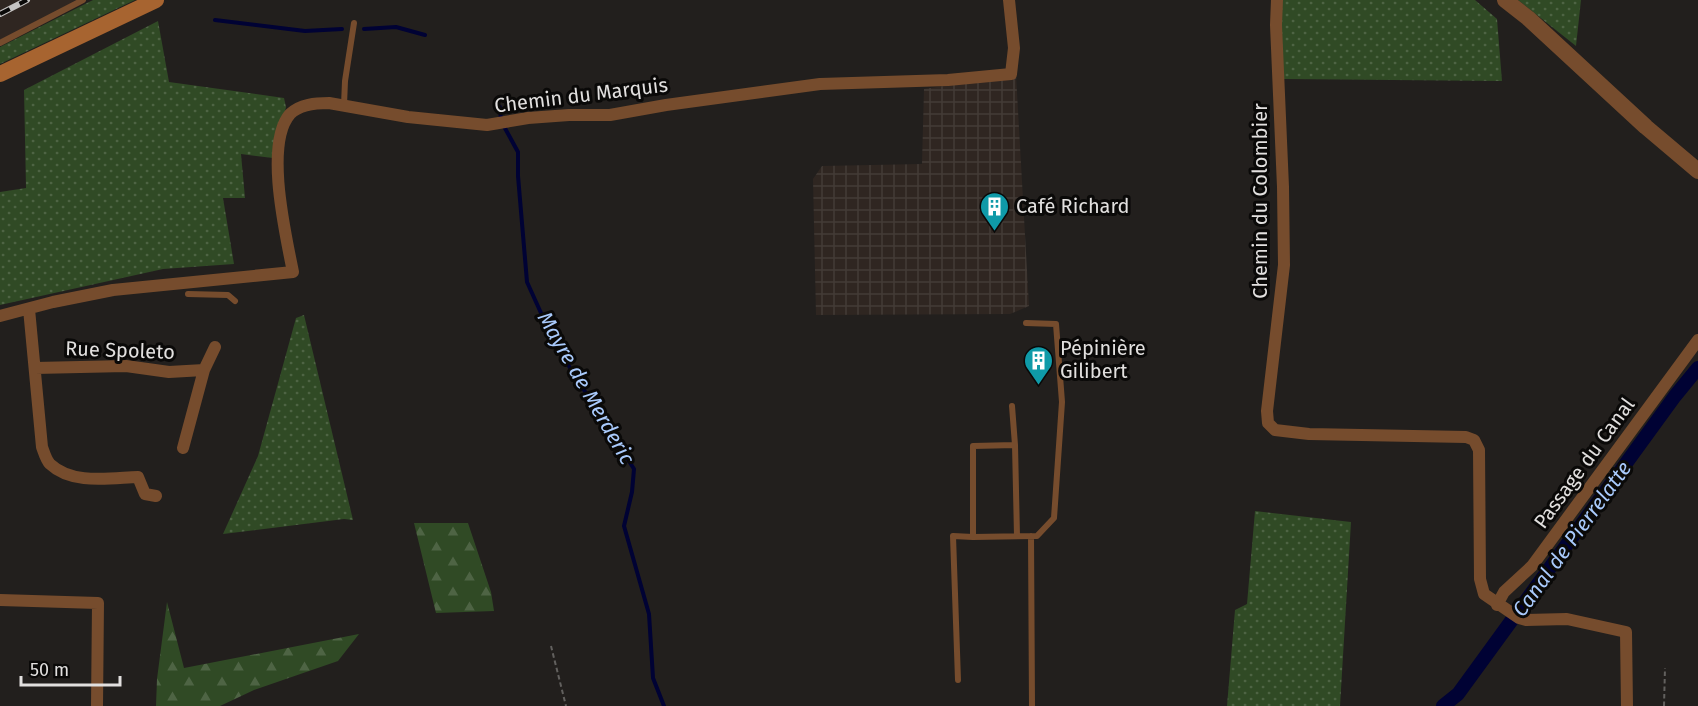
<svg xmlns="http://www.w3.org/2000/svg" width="1698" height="706" font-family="'Fira Sans',sans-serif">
<defs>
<pattern id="industrial-grid" width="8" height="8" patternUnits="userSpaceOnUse" patternTransform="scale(1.5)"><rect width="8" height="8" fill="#2f2621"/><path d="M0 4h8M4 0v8" fill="none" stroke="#433b36"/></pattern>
<pattern id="grass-dots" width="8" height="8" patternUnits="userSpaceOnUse" patternTransform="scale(1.5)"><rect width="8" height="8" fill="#304a25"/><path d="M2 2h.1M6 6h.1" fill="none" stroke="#4e6444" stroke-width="1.8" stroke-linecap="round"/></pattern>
<pattern id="forest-firs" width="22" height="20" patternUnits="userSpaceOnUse" patternTransform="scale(1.5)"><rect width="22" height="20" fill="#304a25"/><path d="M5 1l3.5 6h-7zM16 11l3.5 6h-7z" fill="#4e6444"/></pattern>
</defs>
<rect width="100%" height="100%" fill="#221f1d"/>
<!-- built -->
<path fill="#2f2621" d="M0,0H77L0,40Z"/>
<!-- industrial -->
<path fill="url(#industrial-grid)" d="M1016,75L1029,306L1010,314L816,315L813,179L822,166L922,164L924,89Z"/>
<!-- grass -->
<path fill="url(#grass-dots)" d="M93,0H135L0,64V47Z
M1281,0H1475L1497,19L1502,81L1283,79Z
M1518,0H1581L1576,46Z
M158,21L169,82L284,98L286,107L273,158L241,154L245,198H223L234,264L163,269L0,305V192L26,188L24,90Z
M304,315L353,520L344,519L223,534L258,456L296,318Z
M1255,511L1351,522L1340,706H1227L1235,610L1247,604Z"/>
<!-- forest -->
<path fill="url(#forest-firs)" d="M414,523H468L491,592L494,611L436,613Z
M167,602L184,668L359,634L338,661L254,690L220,706H156L157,679Z"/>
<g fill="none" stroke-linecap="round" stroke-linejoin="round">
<!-- stream -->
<path stroke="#000234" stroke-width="4" d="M215,20L305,31L342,29
M364,29L396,27L425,35
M500,107L501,121L518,152V176L527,282L555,344L634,469L632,492L624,526L649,614L653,678L664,706"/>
<!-- canal -->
<path stroke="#000234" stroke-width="14" d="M1443,706L1458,694L1675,396L1698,368"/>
<!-- path -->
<path stroke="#62605e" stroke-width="2" stroke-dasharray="4.5 3" stroke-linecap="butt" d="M551,646L566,706
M1664,706L1665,668"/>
<!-- service -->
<path stroke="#764c2d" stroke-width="6" d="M0,43L83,0
M344,105L345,81L354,23
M188,294L228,295L235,301
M1012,406L1015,445L973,446V537L1037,536L1054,518L1062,402L1056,324L1026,323
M1015,445L1017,536
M1031,536L1032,706
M958,680L953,536L973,537"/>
<!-- minor -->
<path stroke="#764c2d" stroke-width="12" d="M1277,0L1276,25L1283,187L1284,265L1267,411L1268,423L1275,430L1309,434L1466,437L1474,440L1479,450L1480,579L1484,594L1519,618L1526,620L1567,619L1626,632L1627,706
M29,309L42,447C44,452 46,460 50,464C72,485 110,478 138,477L145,494L156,496
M0,316L53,302L113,290L293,272C286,236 264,144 290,114C300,104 316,103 329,103L408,117L487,125L528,118L569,115H610L666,105L820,84L948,80L1011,74L1014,48L1009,0
M35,368L126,366L169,372L204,370
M183,448L204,370L215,347
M0,600L98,603L97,706
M1497,605L1504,592L1532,566L1698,340"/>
<!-- tertiary -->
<path stroke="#764c2d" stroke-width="16" d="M1505,0L1528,18L1646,127L1698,171"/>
<!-- secondary -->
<path stroke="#a76430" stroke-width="16" d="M0,74L156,0"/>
<defs>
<path id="rail" d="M0,14L27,0"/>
</defs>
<!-- rail casing -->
<use href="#rail" stroke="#c6c4c3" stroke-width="6"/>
<!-- rail -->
<use href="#rail" stroke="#0a0908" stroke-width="4" stroke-dasharray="11" stroke-linecap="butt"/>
</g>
<!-- icons -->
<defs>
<symbol id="building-pin" viewBox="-11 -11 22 30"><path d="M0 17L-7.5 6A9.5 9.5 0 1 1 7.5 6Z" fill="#0f9aa8" stroke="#0a0908"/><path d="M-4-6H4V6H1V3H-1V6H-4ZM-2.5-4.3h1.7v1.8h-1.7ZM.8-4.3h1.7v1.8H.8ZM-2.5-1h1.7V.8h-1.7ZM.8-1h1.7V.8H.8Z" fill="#fff"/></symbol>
</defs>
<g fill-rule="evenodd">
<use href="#building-pin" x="978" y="190" width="33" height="45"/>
<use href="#building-pin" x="1022" y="344" width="33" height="45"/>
</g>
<g text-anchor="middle" stroke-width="6" stroke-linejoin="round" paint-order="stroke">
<!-- street labels -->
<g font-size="20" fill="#e2e0df" stroke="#0a0908">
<text transform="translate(581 95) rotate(-7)" y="7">Chemin du Marquis</text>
<text transform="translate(1260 201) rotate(-90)" y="7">Chemin du Colombier</text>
<text transform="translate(120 350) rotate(2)" y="7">Rue Spoleto</text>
<text transform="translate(1584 463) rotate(-54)" y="7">Passage du Canal</text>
</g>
<!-- poi labels -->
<g font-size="20" fill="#e2e0df" stroke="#0a0908" text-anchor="start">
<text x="1016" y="213">Café Richard</text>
<text x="1060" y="355">Pépinière<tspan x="1060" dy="23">Gilibert</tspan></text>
</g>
<!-- water labels -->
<g font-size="21" font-style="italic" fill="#a9cafc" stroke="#0a0908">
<text transform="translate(586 388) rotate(60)" y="7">Mayre de Merderic</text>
<text transform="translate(1572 539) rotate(-54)" y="7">Canal de Pierrelatte</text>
</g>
</g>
<!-- scale -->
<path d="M21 676v9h99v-9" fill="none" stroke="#e2e0df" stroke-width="3"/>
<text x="30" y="676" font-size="18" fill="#e2e0df" stroke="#0a0908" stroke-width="4.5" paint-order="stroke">50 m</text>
</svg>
